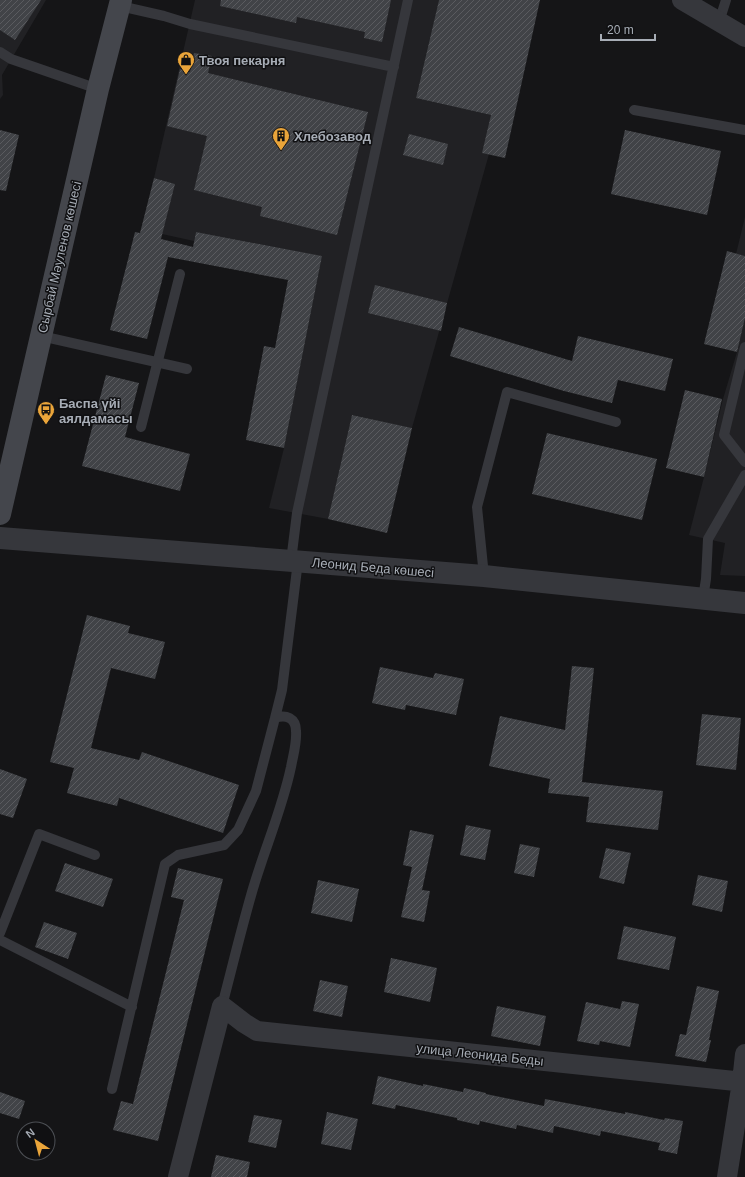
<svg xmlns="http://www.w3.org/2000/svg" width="745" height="1177" font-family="Helvetica,sans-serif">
<defs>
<pattern id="building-hatch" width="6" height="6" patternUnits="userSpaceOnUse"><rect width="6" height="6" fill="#414347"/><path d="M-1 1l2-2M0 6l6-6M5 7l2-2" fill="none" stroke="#5a5b5f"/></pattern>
</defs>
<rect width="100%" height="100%" fill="#151517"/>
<!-- built -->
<path fill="#212124" d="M0,0H46L2,75L3,95L0,99Z
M195,0H439L416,98L491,115L489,154L412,428L352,415L328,519L269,508L284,448L322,256L196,232L194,241L162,234L175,184L154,178Z
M745,217V256L736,254Z
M745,318V576L720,575L725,543L689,535L704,477L723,399L737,352Z"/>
<!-- building -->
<path fill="url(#building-hatch)" d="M0,0H41L15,40L0,30Z
M221,0H391L382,42L364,38L365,32L297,17L296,23L220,6Z
M439,0H540L505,158L482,153L491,115L416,98Z
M194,53L212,56L208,73L368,112L337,235L260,216L262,207L194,190L207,136L167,126L180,69L190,72Z
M0,130L19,135L6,191L0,190Z
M625,130L721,151L707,215L611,194Z
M409,134L448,144L443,165L403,155Z
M154,178L175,184L161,239L193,247L196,232L322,256L284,448L246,440L264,346L275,348L288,280L168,257L147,339L110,330L135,232L140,233Z
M727,251L745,256V318L737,352L704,344Z
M375,285L447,303L441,331L368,313Z
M459,327L572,361L578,336L673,359L665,391L618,380L612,403L564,391L450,356Z
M106,375L139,383L125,437L190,454L180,491L82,466Z
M685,390L722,399L704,477L666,468Z
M352,415L412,428L387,533L328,519Z
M547,433L657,459L642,520L532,494Z
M87,615L130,626L128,633L165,642L155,679L111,668L91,748L139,760L142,752L239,785L223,833L119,798L117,806L67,793L74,768L50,762Z
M572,666L594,668L582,782L663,791L658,830L586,822L589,797L548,793L550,779L489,766L500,716L565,730Z
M380,667L433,678L435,673L464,679L456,715L406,705L405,710L372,703Z
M702,714L741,718L736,770L696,765Z
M0,769L27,779L13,818L0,814Z
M466,825L491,830L485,860L460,855Z
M410,830L434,835L422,890L430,891L424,922L401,917L412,867L403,865Z
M520,844L540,848L534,877L514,873Z
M606,848L631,853L624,884L599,878Z
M65,863L113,879L103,907L55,891Z
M178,868L223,879L158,1141L113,1130L121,1101L133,1104L184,900L171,897Z
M698,875L728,881L722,912L692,905Z
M318,880L359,889L352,922L311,913Z
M44,922L77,933L68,959L35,947Z
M624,926L676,937L669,970L617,959Z
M391,958L437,968L430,1002L384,992Z
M320,980L348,986L342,1017L313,1011Z
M697,986L719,991L709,1040H711L706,1062L675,1056L680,1034L686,1035Z
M622,1001L639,1004L630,1047L600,1041L599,1045L577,1041L586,1002L620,1009Z
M497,1006L546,1016L540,1046L491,1036Z
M378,1076L423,1086V1084L463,1092L464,1088L486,1093V1094L544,1106L545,1099L625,1114V1112L664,1120L665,1118L683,1121L677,1154L658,1150L660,1143L601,1131L600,1136L554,1126L553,1133L517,1125L516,1129L480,1121L479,1125L457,1120V1118L396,1105L395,1109L372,1104Z
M0,1092L25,1101L19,1119L0,1113Z
M327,1112L358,1119L351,1150L321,1144Z
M254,1115L282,1120L276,1148L248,1142Z
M216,1155L250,1162L247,1177H211Z"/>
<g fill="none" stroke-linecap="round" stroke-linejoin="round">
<!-- service -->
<path stroke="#36373c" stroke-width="10" d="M120,6L164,16L190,24L394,67
M719,22L726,0
M0,52L11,59L98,89
M634,110L745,130
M41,336L187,369
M745,347L724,435L745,462
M141,427L180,274
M291,561L297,513L408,0
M484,576L477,507L507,392L616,422
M703,598L706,579L708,539L745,475
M0,933L39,834L95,855
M0,940L132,1007
M222,1006C232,968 241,930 252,892C264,850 282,810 291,767C293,756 297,743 296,731C296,718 286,714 275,718
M112,1089L165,864L178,855L224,845L238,830L256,791L275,718L282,690L298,561"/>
<!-- minor -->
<path stroke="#36373c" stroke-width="20" d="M682,0L745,37
M178,1177L222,1006L244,1023L257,1031L745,1082
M727,1177L742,1082L745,1054"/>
<!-- tertiary -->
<path stroke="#36373c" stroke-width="22" d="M0,538L484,576L745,603"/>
<!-- secondary -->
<path stroke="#44464c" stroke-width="22" d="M0,514L98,89L121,0"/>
</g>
<!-- icons -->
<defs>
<symbol id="shop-pin" viewBox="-11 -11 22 30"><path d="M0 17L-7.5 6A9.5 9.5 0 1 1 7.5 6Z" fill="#eaa53a" stroke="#101012"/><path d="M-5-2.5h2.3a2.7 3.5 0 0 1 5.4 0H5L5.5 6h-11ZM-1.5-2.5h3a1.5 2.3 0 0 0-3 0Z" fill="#111"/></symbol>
<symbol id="building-pin" viewBox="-11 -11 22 30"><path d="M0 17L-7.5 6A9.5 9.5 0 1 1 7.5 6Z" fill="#eaa53a" stroke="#101012"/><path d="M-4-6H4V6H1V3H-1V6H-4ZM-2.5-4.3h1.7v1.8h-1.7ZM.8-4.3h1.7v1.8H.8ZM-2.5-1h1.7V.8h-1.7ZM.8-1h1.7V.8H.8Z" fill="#111"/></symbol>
<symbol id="bus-pin" viewBox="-11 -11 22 30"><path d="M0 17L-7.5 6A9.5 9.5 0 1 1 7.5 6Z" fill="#eaa53a" stroke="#101012"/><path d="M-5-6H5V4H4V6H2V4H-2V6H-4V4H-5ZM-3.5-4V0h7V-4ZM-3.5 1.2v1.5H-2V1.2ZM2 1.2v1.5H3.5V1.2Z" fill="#111"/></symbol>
</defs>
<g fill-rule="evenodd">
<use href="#shop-pin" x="176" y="50" width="20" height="27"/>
<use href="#building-pin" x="271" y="126" width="20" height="27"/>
<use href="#bus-pin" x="36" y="400" width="20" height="27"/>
</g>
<g text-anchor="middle" stroke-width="3" stroke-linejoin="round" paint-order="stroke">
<!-- poi labels -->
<g font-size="13" font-weight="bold" fill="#a7adb6" stroke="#101012" text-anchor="start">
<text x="199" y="65">Твоя пекарня</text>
<text x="294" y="141">Хлебозавод</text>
<text x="59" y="408">Баспа үйі<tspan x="59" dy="15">аялдамасы</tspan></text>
</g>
<!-- street labels -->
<g font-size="13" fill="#a7adb6" stroke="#101012">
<text transform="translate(59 257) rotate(-77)" y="5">Сырбай Мәуленов көшесі</text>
<text transform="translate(373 567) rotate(5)" y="5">Леонид Беда көшесі</text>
<text transform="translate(480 1054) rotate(6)" y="5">улица Леонида Беды</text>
</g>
</g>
<!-- north arrow -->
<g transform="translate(36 1141) rotate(324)"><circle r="19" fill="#101012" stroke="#4c4f54"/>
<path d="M0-3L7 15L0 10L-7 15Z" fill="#eaa53a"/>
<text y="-6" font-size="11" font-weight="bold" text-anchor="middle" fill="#a7adb6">N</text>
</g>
<!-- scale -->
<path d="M601 34v6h54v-6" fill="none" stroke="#a7adb6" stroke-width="2"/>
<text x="607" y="34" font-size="12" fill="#a7adb6" stroke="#101012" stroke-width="3" paint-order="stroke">20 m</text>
</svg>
